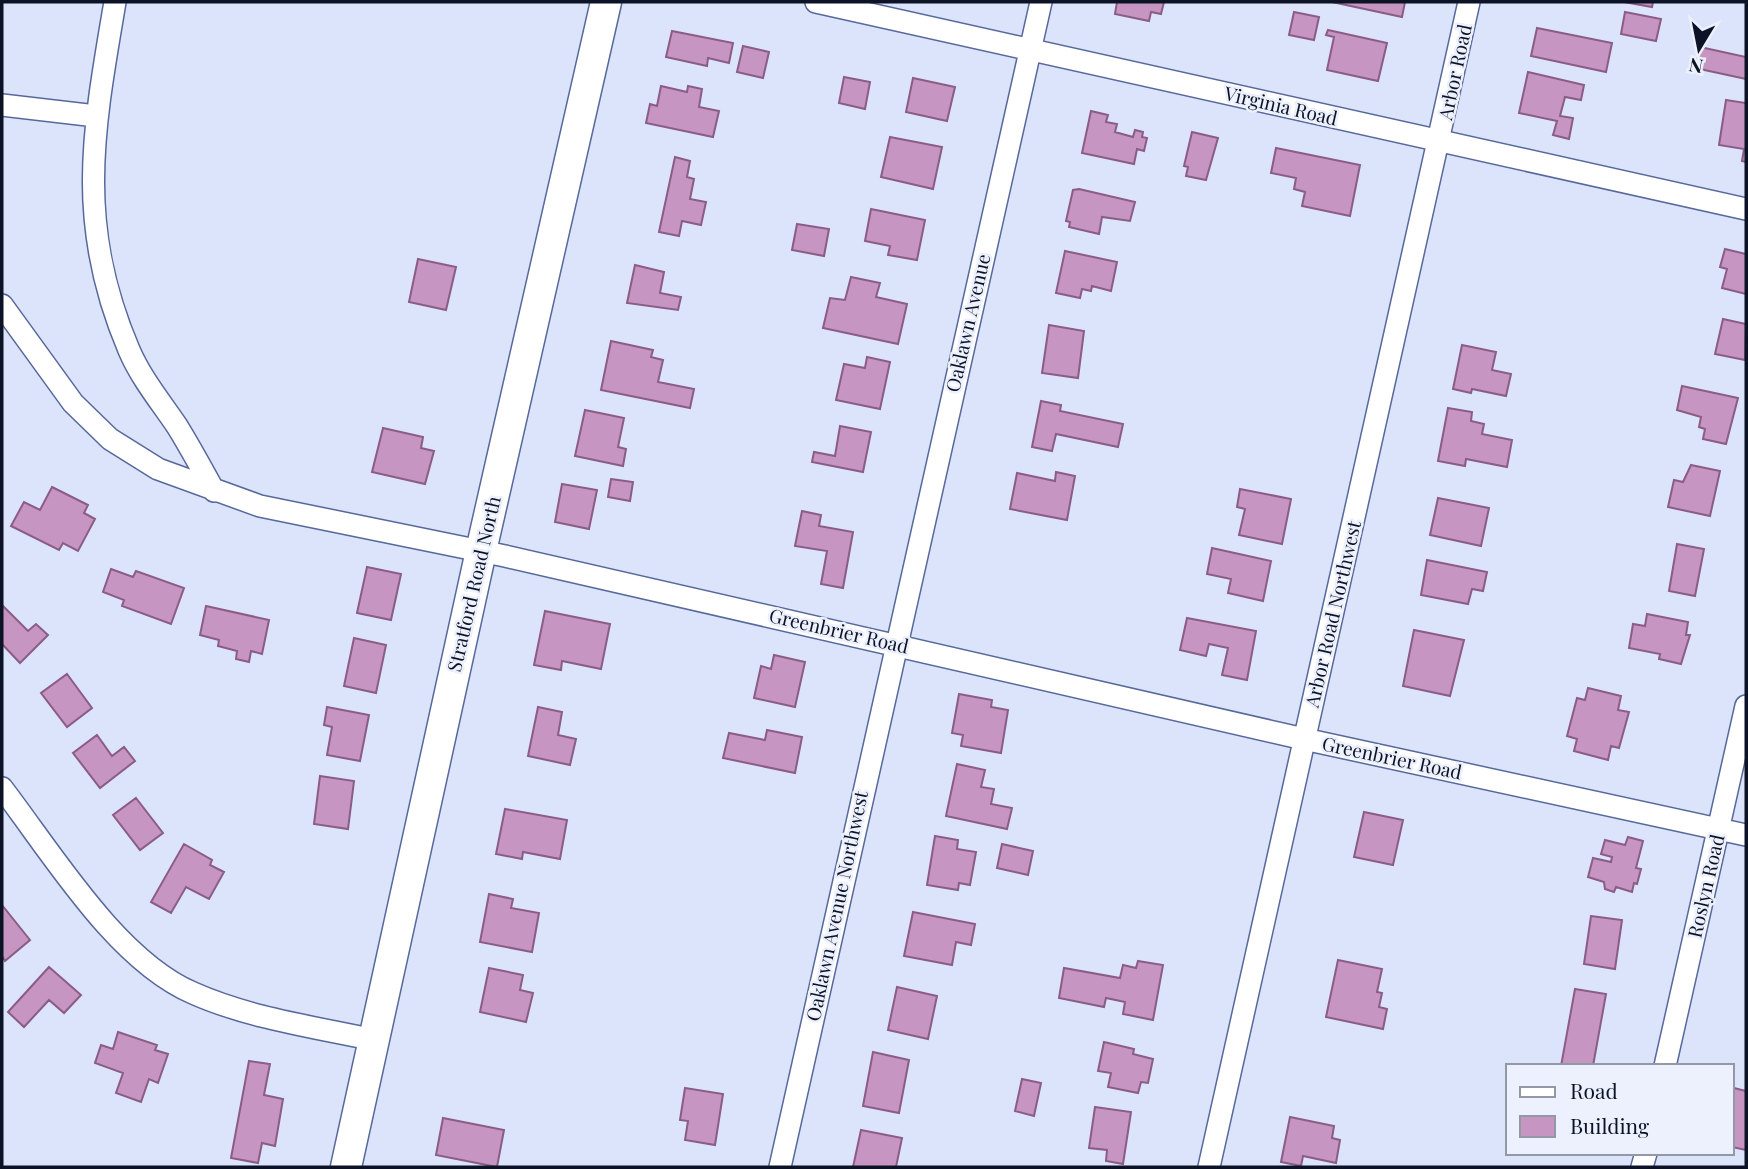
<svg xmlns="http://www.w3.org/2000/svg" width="1748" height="1169" font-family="'Playfair Display',serif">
<rect width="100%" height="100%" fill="#dbe4fb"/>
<!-- building -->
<path fill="#c695c1" stroke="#8a5c86" stroke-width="2" d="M1117,2H1164L1161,14L1151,12L1149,21L1115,14Z
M1332,2H1405L1402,17Z
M1624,2H1653L1652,7Z
M1294,12L1319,17L1314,40L1289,35Z
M1625,12L1661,19L1656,41L1621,34Z
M1537,28L1612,43L1606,72L1531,56Z
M1328,30L1387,43L1378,81L1327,70L1334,37L1326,35Z
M672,31L733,43L729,63L708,58L707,66L666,57Z
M743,46L769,52L763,78L737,72Z
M1700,47L1746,57V79L1695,68Z
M1528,72L1584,85L1581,100L1565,97L1560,116L1573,118L1569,139L1553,135L1557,121L1519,113Z
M844,77L870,82L865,109L839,103Z
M913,78L955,87L947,121L906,112Z
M661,86L687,92L688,86L702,89L699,107L719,111L713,137L646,123L650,104L657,106Z
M1726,100L1746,103V162L1742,161L1744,149L1719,145Z
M1091,111L1108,115L1106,122L1117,124L1115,132L1133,137L1135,130L1143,132L1142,137L1147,138L1144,151L1137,149L1134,164L1082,153Z
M1192,132L1218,138L1206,180L1186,176L1188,167L1184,166Z
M890,137L942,147L933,189L881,177Z
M1276,148L1360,165L1350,216L1302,206L1305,192L1294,189L1296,178L1271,173Z
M675,157L690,161L687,177L694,179L690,199L706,202L701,225L682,221L679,236L659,232Z
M1079,189L1135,202L1130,221L1102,217L1099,234L1069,227L1070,222L1066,221L1073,190Z
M871,209L925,220L917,260L888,255L890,246L865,241Z
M797,224L829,229L824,256L792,250Z
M1725,249L1746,254V294L1722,288L1727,269L1720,267Z
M1065,251L1117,262L1111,291L1092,286L1091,291L1082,289L1080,298L1056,293Z
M418,259L456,267L446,310L409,302Z
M635,265L664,272L660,293L681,297L678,310L627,303Z
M851,277L880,283L876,297L907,304L898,344L823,328L830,298L845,300Z
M1723,319L1746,324L1745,360L1715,354Z
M1049,325L1084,331L1078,378L1042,373Z
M611,341L653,350L651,357L663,360L658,382L694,389L690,408L601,390Z
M1462,345L1496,352L1492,370L1511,374L1506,396L1472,389L1471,393L1453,389Z
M867,357L890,362L880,409L836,400L844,364L865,368Z
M1682,386L1738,398L1726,444L1703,439L1705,429L1699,427L1701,417L1677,410Z
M1041,401L1061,405L1060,411L1123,424L1118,447L1056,434L1052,451L1032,447Z
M1448,408L1472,412L1471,421L1484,424L1482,434L1512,440L1507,467L1466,459L1465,466L1438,461Z
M585,410L624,418L618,447L626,449L623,466L575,456Z
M840,426L871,432L863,472L812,462L814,452L835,456Z
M383,428L423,437L421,448L434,451L425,484L372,472Z
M1691,465L1720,471L1710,516L1668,507L1674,480L1683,482Z
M1056,472L1075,476L1067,520L1010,509L1017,473L1055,481Z
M611,479L633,482L630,501L608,497Z
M562,484L597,490L589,529L555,522Z
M52,487L88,505L84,513L95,519L78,551L63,543L59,550L11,526L24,502L40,510Z
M1240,489L1291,499L1282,544L1239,535L1245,509L1237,507Z
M1438,498L1489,508L1481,546L1430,535Z
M802,511L821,515L819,526L853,532L843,588L821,584L827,551L795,546Z
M1677,544L1704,549L1695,596L1669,591Z
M1212,548L1271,561L1263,601L1228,593L1231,579L1207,574Z
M1427,560L1487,572L1483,591L1472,589L1468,604L1421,595Z
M367,567L401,574L391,620L357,613Z
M111,569L133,577L136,571L184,588L171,624L122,606L124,600L103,592Z
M2,605L28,631L36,624L48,635L20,663L2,644Z
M206,606L269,620L262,654L251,651L249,662L236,659L237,651L218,646L219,640L200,635Z
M545,611L610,624L601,669L562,661L561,670L534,665Z
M1647,614L1688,622L1686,635H1690L1681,664L1659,659L1660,654L1629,648L1633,624L1645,626Z
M1187,618L1256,631L1247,680L1222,675L1228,648L1209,644L1206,656L1180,650Z
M1414,630L1464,640L1450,696L1403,686Z
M354,638L386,645L376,693L344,686Z
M774,655L805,662L795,707L754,698L761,666L771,669Z
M67,674L92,708L67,727L41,693Z
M1588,688L1621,696L1618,710L1629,712L1619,748L1611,746L1608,760L1574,751L1577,739L1567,736L1577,698L1585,700Z
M959,694L992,700L991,707L1008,710L1001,753L961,746L963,735L952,733Z
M327,707L369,715L360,761L327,755L332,727L324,725Z
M538,707L562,712L558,735L576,739L570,765L528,756Z
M767,730L802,737L795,773L723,758L729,733L765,740Z
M97,735L112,756L124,747L135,761L100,788L73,753Z
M957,764L985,770L981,787L994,789L991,804L1012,808L1007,829L946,816Z
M320,776L354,781L348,829L314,824Z
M136,798L163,833L140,850L113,815Z
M505,809L567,820L560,859L523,852L522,859L496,854Z
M1364,812L1403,820L1393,865L1354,857Z
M935,836L958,840L957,849L976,852L970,885L959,883L958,890L927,885Z
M1628,837L1643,841L1636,868L1641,869L1637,884L1634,883L1632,892L1616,887L1614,892L1605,889L1604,882L1588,877L1593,858L1611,862L1612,857L1601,854L1605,840L1625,845Z
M184,844L212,860L210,865L224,872L209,899L186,887L171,913L151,902Z
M1002,844L1033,851L1028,875L997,868Z
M489,894L513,899L511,908L539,913L532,952L480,942Z
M2,905L30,940L5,961L2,956Z
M913,912L975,924L971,945L956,942L952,965L904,956Z
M1591,916L1622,920L1615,969L1584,964Z
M1338,960L1382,969L1377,992L1382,993L1379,1007L1387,1009L1383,1029L1326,1017Z
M1138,961L1163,965L1153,1020L1123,1014L1125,1002L1106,998L1104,1007L1059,998L1064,968L1120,978L1123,965L1136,968Z
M49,967L81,995L64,1013L49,1000L24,1027L8,1012Z
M489,968L523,975L520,990L533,993L526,1022L480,1012Z
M897,987L937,996L928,1039L888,1030Z
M1575,989L1606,994L1593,1066H1561Z
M118,1032L157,1045L155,1050L168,1054L158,1083L149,1079L141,1102L116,1093L123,1073L95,1063L101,1045L113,1049Z
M1104,1042L1134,1049L1133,1054L1153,1059L1148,1083L1141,1082L1138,1093L1108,1087L1111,1073L1098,1071Z
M873,1052L909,1060L899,1113L863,1106Z
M249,1061L270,1064L264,1095L283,1099L275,1146L262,1143L258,1163L231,1158Z
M1022,1079L1041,1083L1034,1116L1015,1111Z
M685,1088L723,1094L715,1145L685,1140L688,1121L680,1120Z
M1734,1088L1746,1091V1150L1732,1147Z
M1095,1107L1131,1112L1123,1164L1106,1161L1107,1150L1089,1148Z
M1290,1117L1334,1126L1332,1138L1340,1140L1336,1163L1303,1156L1301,1166L1281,1162Z
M443,1118L504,1130L497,1167L436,1155Z
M861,1130L902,1138L896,1167H853Z"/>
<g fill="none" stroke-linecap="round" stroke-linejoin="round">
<defs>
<path id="minor" d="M115,2C93,131 75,224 129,350C141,378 160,401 177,426C190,447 202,469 214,491
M816,2L1746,209
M2,105L96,116
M2,305L73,403L110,439L158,469L260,506L505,556L1304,739L1746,835
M2,788C52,853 116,960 193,993C249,1018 314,1027 374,1040
M1665,1066L1746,706
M780,1167L1041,2
M1209,1167L1469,2
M1642,1167L1646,1153"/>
<path id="secondary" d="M346,1167L481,551L606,2"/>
</defs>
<!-- minor casing -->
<use href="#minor" stroke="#57689b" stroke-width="24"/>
<!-- secondary casing -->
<use href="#secondary" stroke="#57689b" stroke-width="33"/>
<!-- minor -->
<use href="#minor" stroke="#fff" stroke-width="21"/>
<!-- secondary -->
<use href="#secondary" stroke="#fff" stroke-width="30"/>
</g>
<g text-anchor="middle" stroke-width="5" stroke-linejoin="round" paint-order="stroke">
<!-- street labels -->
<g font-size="19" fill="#0d1327" stroke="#edf1fd">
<text transform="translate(1455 72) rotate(-78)" y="7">Arbor Road</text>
<text transform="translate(1281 106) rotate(13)" y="7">Virginia Road</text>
<text transform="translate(968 323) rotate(-77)" y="7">Oaklawn Avenue</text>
<text transform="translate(474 584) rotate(-77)" y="7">Stratford Road North</text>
<text transform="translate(1333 614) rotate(-77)" y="7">Arbor Road Northwest</text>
<text transform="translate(839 631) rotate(13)" y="7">Greenbrier Road</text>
<text transform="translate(1392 758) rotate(12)" y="7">Greenbrier Road</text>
<text transform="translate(1706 886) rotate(-77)" y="7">Roslyn Road</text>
<text transform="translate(837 906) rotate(-78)" y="7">Oaklawn Avenue Northwest</text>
</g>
</g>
<!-- border -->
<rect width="1748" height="1169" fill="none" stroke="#0d1327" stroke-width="7"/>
<!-- legend -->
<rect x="1506" y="1064" width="228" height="91" fill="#edf1fd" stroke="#9398a7" stroke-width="2"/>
<rect x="1520" y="1087" width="35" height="10" fill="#ffffff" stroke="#9398a7" stroke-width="2"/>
<text x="1570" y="1099" font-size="21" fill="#0d1327">Road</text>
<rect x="1520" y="1116" width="35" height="21" fill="#c695c1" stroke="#9398a7" stroke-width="2"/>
<text x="1570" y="1134" font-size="21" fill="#0d1327">Building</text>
<!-- north arrow -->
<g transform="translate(1699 49) rotate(190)" stroke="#edf1fd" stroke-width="5" paint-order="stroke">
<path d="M0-5L12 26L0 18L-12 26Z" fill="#0d1327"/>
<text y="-10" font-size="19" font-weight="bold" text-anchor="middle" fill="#0d1327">N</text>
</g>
</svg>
